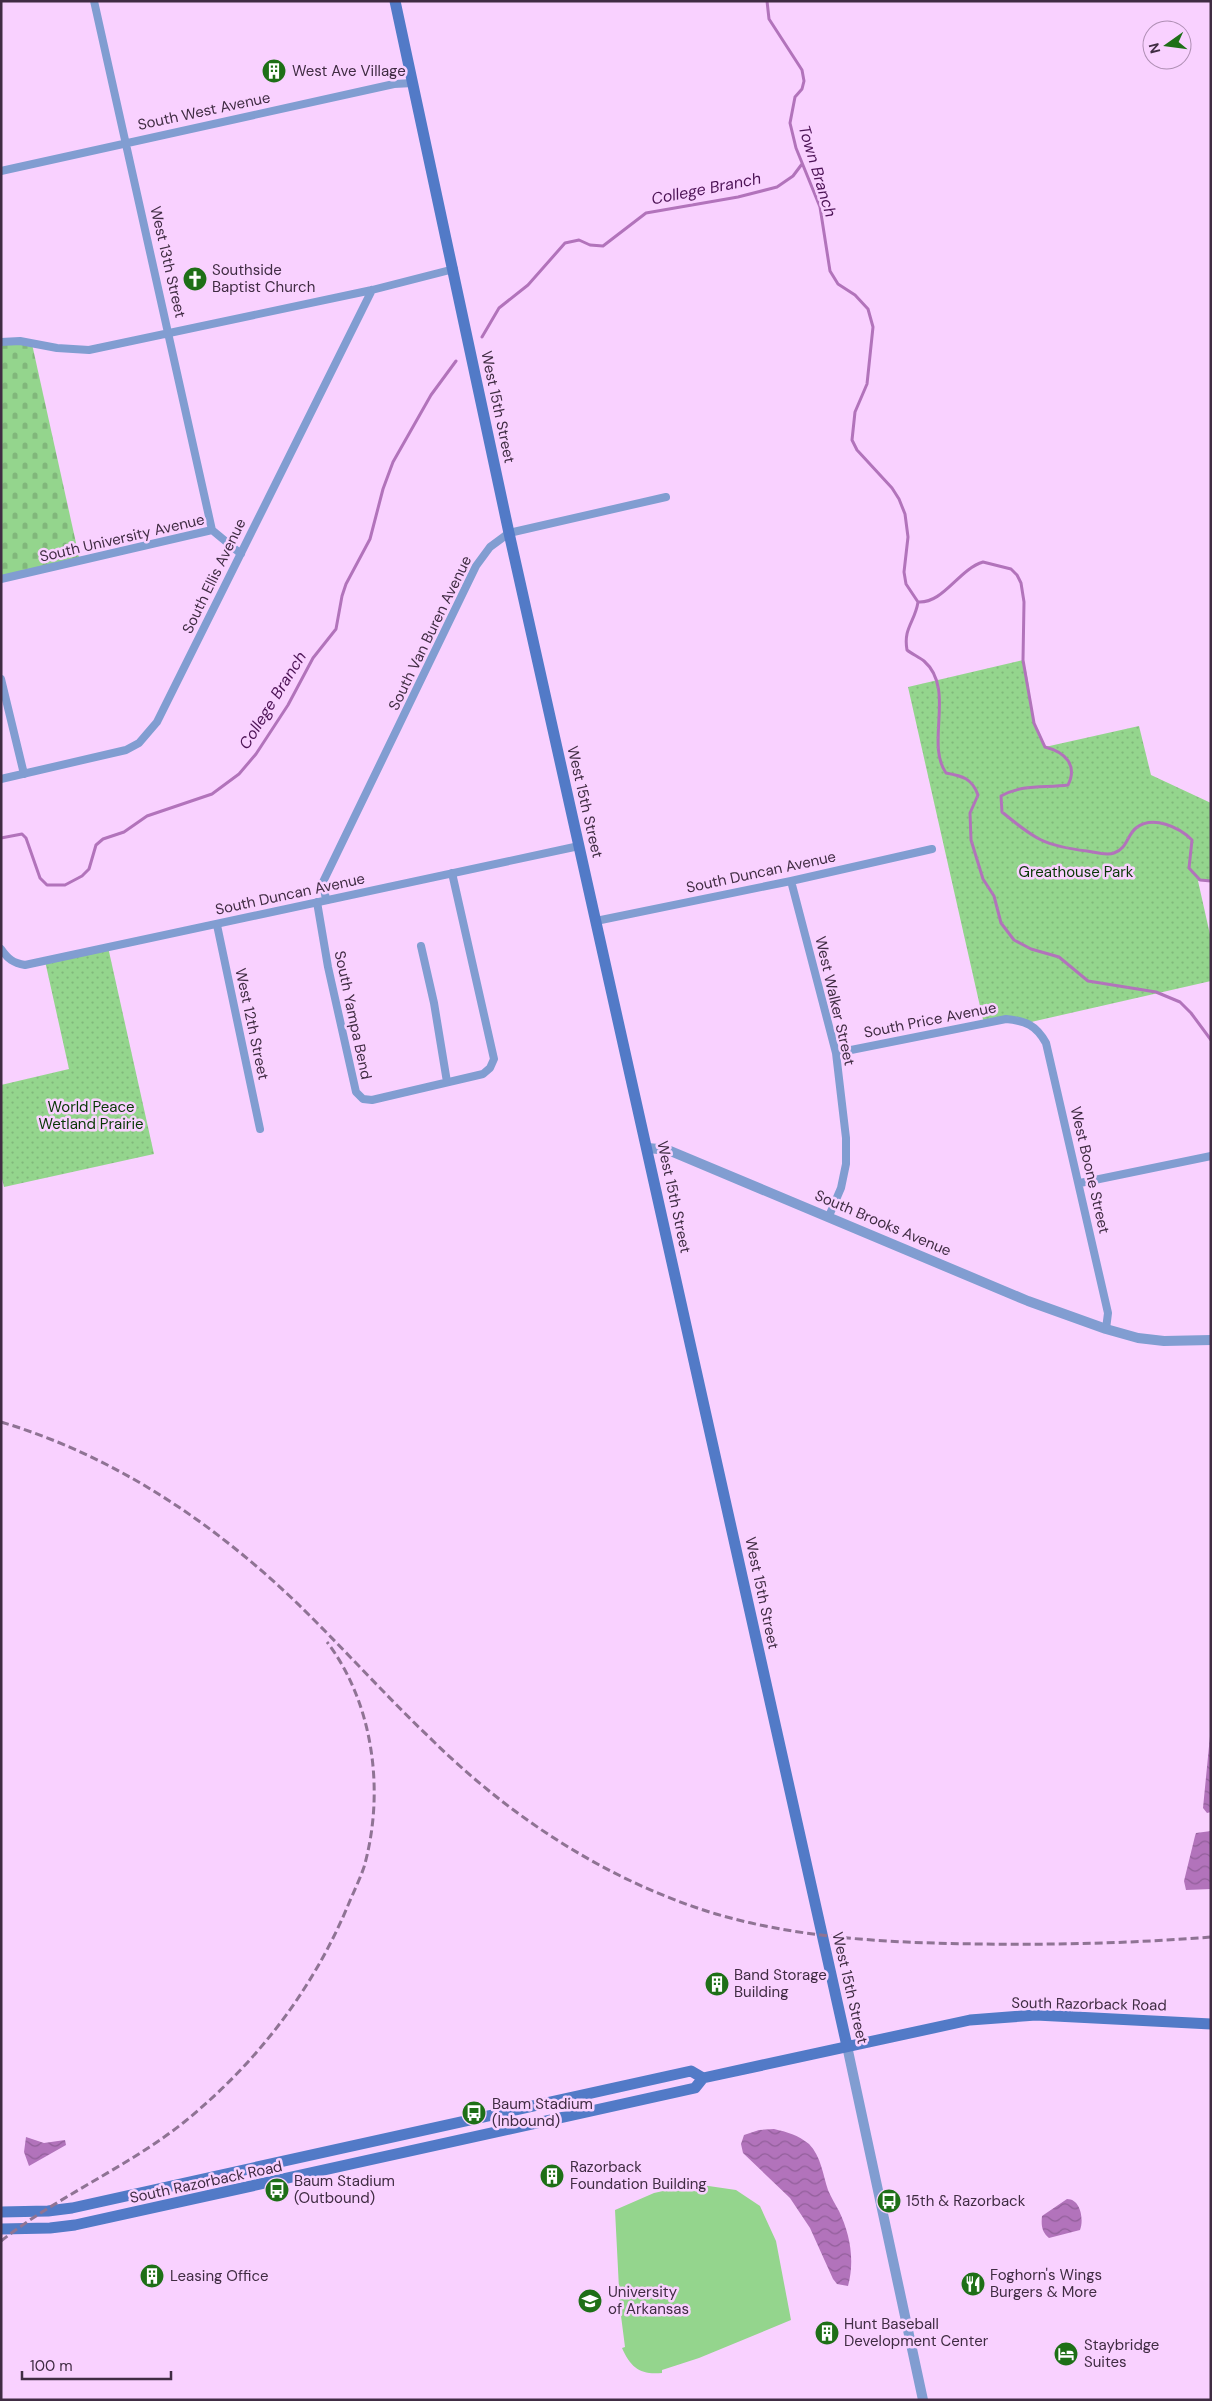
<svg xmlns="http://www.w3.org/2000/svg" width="1212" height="2401" font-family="'DM Sans',sans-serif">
<defs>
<pattern id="cemetery-stones" width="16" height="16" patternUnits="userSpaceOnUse" patternTransform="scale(1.25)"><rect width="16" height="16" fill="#94d58d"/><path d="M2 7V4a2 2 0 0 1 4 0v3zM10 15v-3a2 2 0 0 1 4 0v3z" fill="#81b77b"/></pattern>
<pattern id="park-dots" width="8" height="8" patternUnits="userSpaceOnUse" patternTransform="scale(1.25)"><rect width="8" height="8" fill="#94d58d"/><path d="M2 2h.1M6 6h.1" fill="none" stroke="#81b77b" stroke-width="1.8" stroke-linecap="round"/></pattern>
<pattern id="water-waves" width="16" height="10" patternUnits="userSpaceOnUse" patternTransform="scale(1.25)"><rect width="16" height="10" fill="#b273bb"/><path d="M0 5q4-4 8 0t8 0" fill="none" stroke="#925f9a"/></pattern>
</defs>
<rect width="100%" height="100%" fill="#f9d1ff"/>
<!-- cemetery -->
<path fill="url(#cemetery-stones)" d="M1,342L32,344L80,561L1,579Z"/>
<!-- park -->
<path fill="url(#park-dots)" d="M1023,660C1033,689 1027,722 1045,747L1139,726L1151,775L1211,803V881H1198L1211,939V981L1031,1022L1020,1020L984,1024L908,687Z
M108,947L154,1154L4,1187L1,1175V1085L69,1069L45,961Z"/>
<!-- pitch -->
<path fill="#94d58d" d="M695,2184L736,2190L760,2206L776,2241L791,2320L699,2358L662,2370V2373C640,2375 631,2368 622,2348L625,2347L620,2308L615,2210L654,2193Z"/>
<!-- water -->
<path fill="url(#water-waves)" d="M1211,1726V1812L1207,1813L1203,1808Z
M1211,1831V1889L1186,1890L1184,1881L1195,1836L1196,1833Z
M774,2129C787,2132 798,2135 809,2144C821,2156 823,2175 828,2190C831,2197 835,2204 839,2211C850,2234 855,2260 848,2286L837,2284L833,2279L810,2228L790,2198L743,2153L741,2144L744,2135L759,2130Z
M26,2137L44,2143L65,2140L66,2145L29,2166L24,2152Z
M1067,2199C1081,2199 1084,2220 1080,2230L1049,2238C1042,2232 1041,2226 1042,2216Z"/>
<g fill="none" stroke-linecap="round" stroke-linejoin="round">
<!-- stream -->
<path stroke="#b273bb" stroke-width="3" d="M767,1L769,19L802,70L804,81L802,89L795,97L790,123L796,148L820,207L830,271L838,284L855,295L868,309L873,327L867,384L855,412L852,440L857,450L892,488L899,499L905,514L908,537L904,572L906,584L918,602C915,622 903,628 907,650C912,654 919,657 924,661C956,689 925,743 946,773C962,776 972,778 978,795L970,813L971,840L983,879L994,896L1001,923L1014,940L1031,949L1059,957L1088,981L1156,992L1180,1002L1191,1013L1211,1040
M482,337L499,308L528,285L565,243L579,240L590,245L603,246L646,213L738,197L777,187L793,176L802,164
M918,602C943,604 959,569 983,562L1011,569L1017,575L1021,583L1024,602L1023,660L1034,723L1045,747C1065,752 1078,765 1068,785C1045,788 1022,784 1001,796L1002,812C1035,839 1044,846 1087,851C1095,852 1106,856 1114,853C1127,849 1127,835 1136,828C1153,815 1179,827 1192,840L1189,868L1200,880L1211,881
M1,838L22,834L26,838L40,878L47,885H65L82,876L89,869L96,845L103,839L124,832L147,816L212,794L239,774L256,754L288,705L313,658L336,629L342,596L346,584L370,539L383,489L393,462L431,395L456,361"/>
<!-- minor -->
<path stroke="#819dd1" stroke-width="8" d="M94,1L212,530
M1,171L394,84L413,83
M1,342L20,341L57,348L89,350L372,290L454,269
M1,579L212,530L241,554
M1,679L24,774
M1,779L126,750L139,743L157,722L372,290
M791,881L836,1053L846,1138V1164L841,1188L829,1216
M326,900L323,882L476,566L490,547L509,533L666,497
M317,902L328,967L356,1092L363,1099L372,1100L483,1074L490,1068L494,1059L452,873
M596,921L791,881L932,849
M217,925L260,1129
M421,946L434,1003L447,1082
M1,949C8,959 13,963 25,965L579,846
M836,1053L1006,1019C1026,1021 1036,1025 1046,1043L1108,1313L1106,1329
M1080,1183L1211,1156"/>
<!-- tertiary -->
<path stroke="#819dd1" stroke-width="10" d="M648,1148L668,1150L1028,1301L1106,1329L1138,1338L1164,1341L1211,1340
M847,2046L923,2400"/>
<!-- secondary -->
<path stroke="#527ac7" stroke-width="11" d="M395,1L509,533L847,2046
M1,2212L48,2211L72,2208L691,2071L703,2078
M1,2229L50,2228L75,2225L695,2088L703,2078L970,2020L1036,2015L1211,2024"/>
<!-- rail -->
<path stroke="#8f7394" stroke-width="3" stroke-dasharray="8 4" stroke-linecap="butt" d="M1,1422C115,1456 214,1523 299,1605C343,1648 385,1695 430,1738C510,1817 607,1881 716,1914C802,1939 893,1943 983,1944C1059,1945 1135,1943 1211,1937
M1,2241C58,2196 126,2168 183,2123C256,2064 313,1990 349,1903C354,1891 360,1879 364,1867C385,1793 374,1704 327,1642"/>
</g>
<!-- icons -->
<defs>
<symbol id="building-disc" viewBox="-11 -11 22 22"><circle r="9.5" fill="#1e6f17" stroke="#f9d1ff"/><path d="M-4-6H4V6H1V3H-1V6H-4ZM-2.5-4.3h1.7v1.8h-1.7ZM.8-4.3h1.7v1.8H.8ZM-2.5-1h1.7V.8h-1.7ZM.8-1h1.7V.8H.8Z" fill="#fff"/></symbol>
<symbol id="church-disc" viewBox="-11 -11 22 22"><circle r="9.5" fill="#1e6f17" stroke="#f9d1ff"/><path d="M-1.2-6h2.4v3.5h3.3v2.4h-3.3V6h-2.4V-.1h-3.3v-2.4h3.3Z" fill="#fff"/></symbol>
<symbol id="bus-disc" viewBox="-11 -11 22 22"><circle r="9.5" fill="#1e6f17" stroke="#f9d1ff"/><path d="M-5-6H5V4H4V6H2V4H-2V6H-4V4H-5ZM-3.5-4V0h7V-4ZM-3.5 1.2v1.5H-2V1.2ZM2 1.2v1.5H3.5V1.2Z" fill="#fff"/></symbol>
<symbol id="restaurant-disc" viewBox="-11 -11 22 22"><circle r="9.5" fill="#1e6f17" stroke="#f9d1ff"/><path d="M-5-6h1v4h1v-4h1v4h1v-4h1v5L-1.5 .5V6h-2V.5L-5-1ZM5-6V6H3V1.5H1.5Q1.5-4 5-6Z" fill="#fff"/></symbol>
<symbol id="university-disc" viewBox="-11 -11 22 22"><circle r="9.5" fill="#1e6f17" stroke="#f9d1ff"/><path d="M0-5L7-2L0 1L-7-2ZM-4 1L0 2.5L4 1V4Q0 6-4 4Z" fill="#fff"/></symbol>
<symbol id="hotel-disc" viewBox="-11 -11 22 22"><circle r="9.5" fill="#1e6f17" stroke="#f9d1ff"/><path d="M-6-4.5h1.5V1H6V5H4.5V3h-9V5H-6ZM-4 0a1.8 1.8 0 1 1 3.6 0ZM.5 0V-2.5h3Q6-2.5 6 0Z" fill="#fff"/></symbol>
</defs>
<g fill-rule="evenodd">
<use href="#building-disc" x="260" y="57" width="28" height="28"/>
<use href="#church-disc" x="181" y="265" width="28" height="28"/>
<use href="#building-disc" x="703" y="1970" width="28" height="28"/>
<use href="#bus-disc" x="460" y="2099" width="28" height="28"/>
<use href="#building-disc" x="538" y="2162" width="28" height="28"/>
<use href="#bus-disc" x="263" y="2176" width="28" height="28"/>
<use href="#bus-disc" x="875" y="2187" width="28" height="28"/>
<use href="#building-disc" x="138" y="2262" width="28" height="28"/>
<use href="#restaurant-disc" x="959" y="2270" width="28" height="28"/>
<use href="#university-disc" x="576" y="2287" width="28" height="28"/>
<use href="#building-disc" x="813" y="2319" width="28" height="28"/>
<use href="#hotel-disc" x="1052" y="2340" width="28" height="28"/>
</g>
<g text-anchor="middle" stroke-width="5" stroke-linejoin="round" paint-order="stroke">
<!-- poi labels -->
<g font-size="15" fill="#402c43" stroke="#f9d1ff" text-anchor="start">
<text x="292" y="76">West Ave Village</text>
<text x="212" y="275">Southside<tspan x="212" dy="17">Baptist Church</tspan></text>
<text x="734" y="1980">Band Storage<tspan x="734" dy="17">Building</tspan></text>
<text x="492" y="2109">Baum Stadium<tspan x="492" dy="17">(Inbound)</tspan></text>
<text x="570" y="2172">Razorback<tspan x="570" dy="17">Foundation Building</tspan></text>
<text x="294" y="2186">Baum Stadium<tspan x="294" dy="17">(Outbound)</tspan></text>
<text x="906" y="2206">15th &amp; Razorback</text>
<text x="990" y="2280">Foghorn's Wings<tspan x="990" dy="17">Burgers &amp; More</tspan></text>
<text x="170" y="2281">Leasing Office</text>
<text x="608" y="2297">University<tspan x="608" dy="17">of Arkansas</tspan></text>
<text x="844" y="2329">Hunt Baseball<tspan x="844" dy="17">Development Center</tspan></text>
<text x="1084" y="2350">Staybridge<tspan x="1084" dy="17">Suites</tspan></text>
</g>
<!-- street labels -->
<g font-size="15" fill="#402c43" stroke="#f9d1ff">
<text transform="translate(204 111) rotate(-12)" y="5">South West Avenue</text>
<text transform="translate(168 262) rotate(77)" y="5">West 13th Street</text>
<text transform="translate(498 407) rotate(78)" y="5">West 15th Street</text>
<text transform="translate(122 538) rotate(-13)" y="5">South University Avenue</text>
<text transform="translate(214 576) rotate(-64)" y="5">South Ellis Avenue</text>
<text transform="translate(430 633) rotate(-64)" y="5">South Van Buren Avenue</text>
<text transform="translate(585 802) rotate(77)" y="5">West 15th Street</text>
<text transform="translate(761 872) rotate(-12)" y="5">South Duncan Avenue</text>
<text transform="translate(290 894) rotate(-12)" y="5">South Duncan Avenue</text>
<text transform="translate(835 1001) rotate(77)" y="5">West Walker Street</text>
<text transform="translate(353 1015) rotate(78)" y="5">South Yampa Bend</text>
<text transform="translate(930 1020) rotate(-11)" y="5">South Price Avenue</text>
<text transform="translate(252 1024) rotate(78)" y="5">West 12th Street</text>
<text transform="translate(1090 1170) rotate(77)" y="5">West Boone Street</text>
<text transform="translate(674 1197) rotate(78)" y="5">West 15th Street</text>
<text transform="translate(883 1223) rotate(23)" y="5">South Brooks Avenue</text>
<text transform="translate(762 1593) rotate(78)" y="5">West 15th Street</text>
<text transform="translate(850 1988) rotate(77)" y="5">West 15th Street</text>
<text transform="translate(1089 2004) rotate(1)" y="5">South Razorback Road</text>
<text transform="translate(206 2182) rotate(-12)" y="5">South Razorback Road</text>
</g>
<!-- park labels -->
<g font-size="15" fill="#083805" stroke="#f9d1ff">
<text x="1076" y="877">Greathouse Park</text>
<text x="91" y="1112">World Peace<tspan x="91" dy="17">Wetland Prairie</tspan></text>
</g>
<!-- water labels -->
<g font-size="16" font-style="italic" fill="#4c1255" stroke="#f9d1ff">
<text transform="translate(818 171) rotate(73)" y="6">Town Branch</text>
<text transform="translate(706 188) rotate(-11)" y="6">College Branch</text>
<text transform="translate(272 700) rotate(-58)" y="6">College Branch</text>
</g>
</g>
<!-- border -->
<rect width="1212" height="2401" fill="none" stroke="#402c43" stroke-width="5"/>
<!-- north arrow -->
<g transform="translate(1167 45) rotate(256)"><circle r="24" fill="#f9d1ff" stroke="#af8fb4"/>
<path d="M0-4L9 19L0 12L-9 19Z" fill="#1e6f17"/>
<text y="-8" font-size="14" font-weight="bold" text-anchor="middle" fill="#402c43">N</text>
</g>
<!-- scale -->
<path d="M22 2371v8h149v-8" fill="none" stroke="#402c43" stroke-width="2.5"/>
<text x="30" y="2371" font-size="15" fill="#402c43" stroke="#f9d1ff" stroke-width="4" paint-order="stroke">100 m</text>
</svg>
